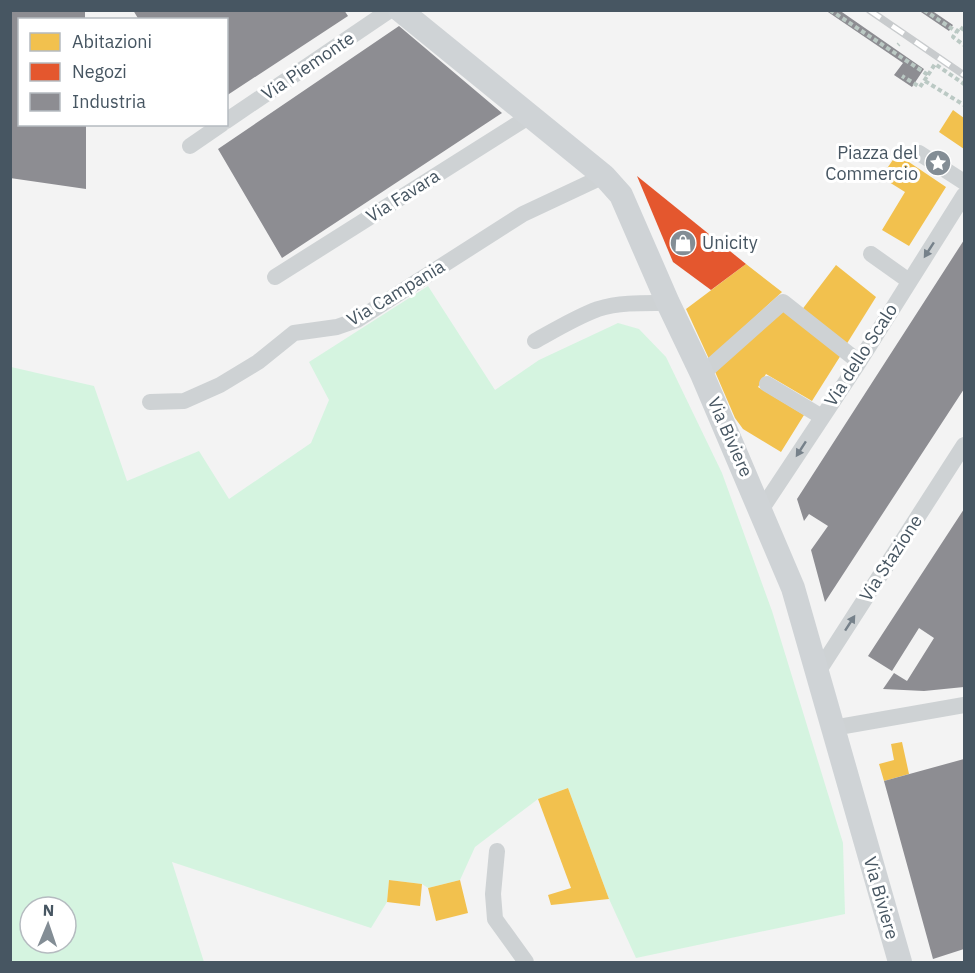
<svg xmlns="http://www.w3.org/2000/svg" width="975" height="973" font-family="'IBM Plex Sans',sans-serif">
<rect width="100%" height="100%" fill="#f3f3f3"/>
<!-- green -->
<path fill="#d5f4e0" fill-rule="evenodd" d="M428,286L495,390L539,360L618,323L639,329L666,357L722,473L772,611L843,843L845,914L636,958L609,899L568,788L538,799L475,847L460,880L428,888L422,884L389,880L387,902L371,928L172,862L204,962H11V367L94,386L127,481L199,451L229,499L311,443L329,400L309,362ZM30,907H66V943H30Z"/>
<!-- homes -->
<path fill="#f2c14e" d="M953,110L964,118V149L939,132Z
M897,154L946,187L909,246L882,230L905,192L881,177Z
M746,264L782,292L709,359L686,309Z
M836,265L876,297L846,345L801,311Z
M782,307L841,355L812,401L766,374L758,387L804,415L781,452L743,429L735,418L713,367Z
M902,742L909,774L884,781L879,764L894,760L891,744Z
M568,788L609,899L551,905L548,895L571,888L538,799Z
M389,880L422,884L420,906L387,902Z
M460,880L468,913L436,921L428,888Z"/>
<!-- shops -->
<path fill="#e4572e" d="M637,176L746,264L711,290L673,262Z"/>
<!-- industry -->
<path fill="#8d8d92" d="M10,10H85V20H20V124H86V189L10,178Z
M133,10H344L348,16L226,96V20H139Z
M825,10H839L924,69L912,87L894,75L903,63Z
M918,10H931L953,25L949,31Z
M399,26L502,113L282,258L218,149Z
M964,240V389L825,602L811,550L828,526L809,514L804,521L797,499Z
M964,509V687L924,691L883,689L894,673L907,681L934,638L919,628L892,671L868,656Z
M964,759V949L933,959L884,781Z"/>
<g fill="none" stroke-linecap="round" stroke-linejoin="round">
<!-- path -->
<path stroke="#bbc9c4" stroke-width="4" stroke-dasharray="4.5 3" stroke-linecap="butt" d="M830,10L928,75L920,87L902,76
M924,10L957,32
M964,30L960,27L953,37L964,45
M898,45L899,44
M928,75L935,64L964,84
M925,81L964,105"/>
<!-- street -->
<path stroke="#ced2d4" stroke-width="16" d="M226,121L390,10
M190,146L222,124
M919,153L964,182
M871,254L909,281
M275,277L530,116
M535,341C555,330 576,317 598,309C620,302 645,303 668,303
M702,374L783,302L859,362
M767,384L822,417
M150,402L184,401L220,385L258,362L294,333L337,327L357,320L523,214L604,176
M761,510L859,362L964,195
M818,672L964,445
M833,728L964,705
M497,851L493,894L495,919L526,962"/>
<!-- secondary -->
<path stroke="#cfd3d6" stroke-width="24" d="M400,10L604,176L621,195L668,303L702,374L793,588L900,962"/>
<defs>
<path id="rail" d="M869,10L964,75"/>
</defs>
<!-- rail casing -->
<use href="#rail" stroke="#c8cbcd" stroke-width="7"/>
<!-- rail -->
<use href="#rail" stroke="#fff" stroke-width="4.5" stroke-dasharray="14" stroke-linecap="butt"/>
</g>
<!-- one-way arrows -->
<defs><path id="oneway-solid" d="M-6-.8H1V-3.2L6.5 0L1 3.2V.8H-6Z" transform="scale(1.5)"/></defs>
<g fill="#76818a">
<use href="#oneway-solid" transform="translate(929 250) rotate(123)"/>
<use href="#oneway-solid" transform="translate(801 449) rotate(123)"/>
<use href="#oneway-solid" transform="translate(850 623) rotate(-57)"/>
</g>
<!-- icons -->
<defs>
<symbol id="sight-disc" viewBox="-11 -11 22 22"><circle r="9.5" fill="#838d95" stroke="#fff"/><path d="M0-6L1.8-2.2L6-1.7L2.9 1.2L3.7 5.4L0 3.3L-3.7 5.4L-2.9 1.2L-6-1.7L-1.8-2.2Z" fill="#fff"/></symbol>
<symbol id="shop-disc" viewBox="-11 -11 22 22"><circle r="9.5" fill="#838d95" stroke="#fff"/><path d="M-5-2.5h2.3a2.7 3.5 0 0 1 5.4 0H5L5.5 6h-11ZM-1.5-2.5h3a1.5 2.3 0 0 0-3 0Z" fill="#fff"/></symbol>
</defs>
<g fill-rule="evenodd">
<use href="#sight-disc" x="923" y="148" width="30" height="30"/>
<use href="#shop-disc" x="668" y="228" width="30" height="30"/>
</g>
<g text-anchor="middle" stroke-width="6" stroke-linejoin="round" paint-order="stroke">
<!-- street labels -->
<g font-size="18" fill="#475662" stroke="#fff">
<text transform="translate(308 66) rotate(-34)" y="6">Via Piemonte</text>
<text transform="translate(403 196) rotate(-32)" y="6">Via Favara</text>
<text transform="translate(396 293) rotate(-31)" y="6">Via Campania</text>
<text transform="translate(861 355) rotate(-57)" y="6">Via dello Scalo</text>
<text transform="translate(730 437) rotate(66)" y="6">Via Biviere</text>
<text transform="translate(891 558) rotate(-57)" y="6">Via Stazione</text>
<text transform="translate(881 898) rotate(74)" y="6">Via Biviere</text>
</g>
<!-- poi labels -->
<g font-size="18" fill="#475662" stroke="#fff" text-anchor="end">
<text x="918" y="159">Piazza del<tspan x="918" dy="21">Commercio</tspan></text>
<text x="702" y="249" text-anchor="start">Unicity</text>
</g>
</g>
<!-- border -->
<rect width="975" height="973" fill="none" stroke="#475662" stroke-width="24"/>
<!-- legend -->
<rect x="18" y="18" width="210" height="108" fill="#ffffff" stroke="#b5bbc0" stroke-width="1.5"/>
<rect x="30" y="33" width="30" height="18" fill="#f2c14e" stroke="#b5bbc0" stroke-width="1.5"/>
<text x="72" y="48" font-size="18" fill="#475662">Abitazioni</text>
<rect x="30" y="63" width="30" height="18" fill="#e4572e" stroke="#b5bbc0" stroke-width="1.5"/>
<text x="72" y="78" font-size="18" fill="#475662">Negozi</text>
<rect x="30" y="93" width="30" height="18" fill="#8d8d92" stroke="#b5bbc0" stroke-width="1.5"/>
<text x="72" y="108" font-size="18" fill="#475662">Industria</text>
<!-- north arrow -->
<g transform="translate(48 925) rotate(2)"><circle r="28" fill="#ffffff" stroke="#b5bbc0" stroke-width="1.5"/>
<path d="M0-4.5L10 22L0 15L-10 22Z" fill="#838d95"/>
<text y="-9" font-size="16" font-weight="bold" text-anchor="middle" fill="#475662">N</text>
</g>
</svg>
